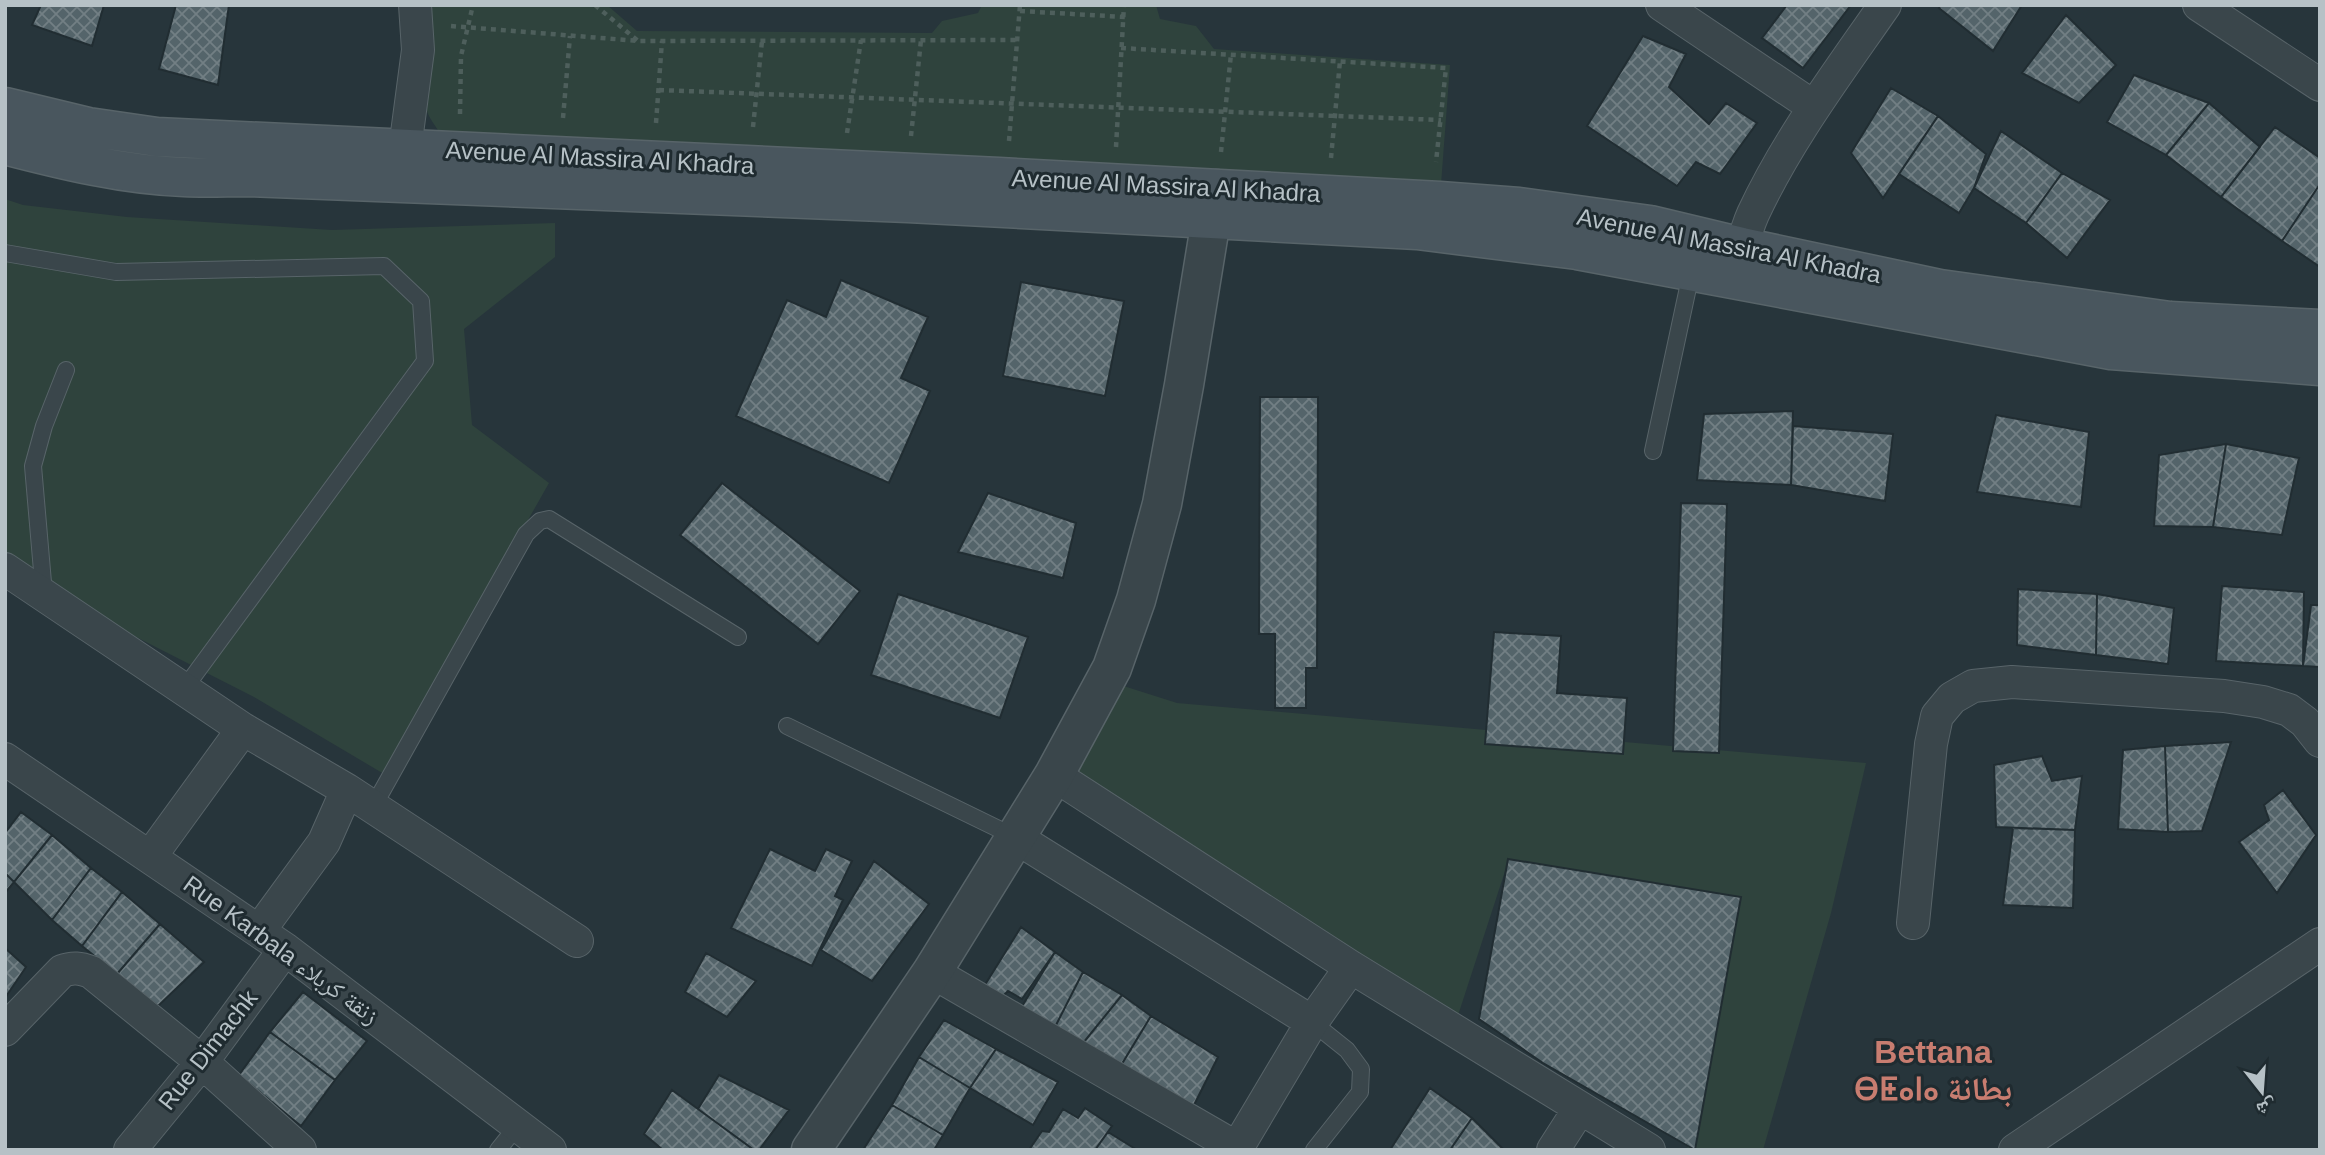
<svg xmlns="http://www.w3.org/2000/svg" width="2325" height="1155" font-family="Arial,'Noto Naskh Arabic','Noto Sans Tifinagh',sans-serif">
<defs>
<pattern id="building-cross-hatch" width="8" height="8" patternUnits="userSpaceOnUse" patternTransform="scale(1.75)"><rect width="8" height="8" fill="#54646a"/><path d="M0 0l8 8M0 8l8-8" fill="none" stroke="#727f84"/></pattern>
</defs>
<rect width="100%" height="100%" fill="#27353b"/>
<!-- green -->
<path fill="#2f433d" d="M433,5H607L637,31L932,33L942,21L978,13L982,5H1156L1160,19L1196,26L1214,49L1450,65L1440,198L439,132C435,125 428,117 426,108C415,77 424,36 433,5Z
M5,199L23,205L127,217L332,230L555,223V257L464,329L472,425L549,483L384,774L254,697L38,587L5,560Z
M1089,675L1177,703L1866,763L1831,913L1763,1150H1687L1741,897L1509,859L1449,1043L1033,771Z"/>
<!-- building -->
<path fill="url(#building-cross-hatch)" stroke="#212d32" stroke-width="2" d="M41,5H104L92,46L32,25Z
M176,5H229L218,85L159,69Z
M1787,5H1851L1803,68L1762,38Z
M1941,5H2022L1993,51L1939,8Z
M2066,15L2116,65L2079,103L2022,73Z
M1643,36L1686,54L1669,87L1709,124L1726,103L1757,123L1720,174L1696,162L1677,186L1587,126Z
M2134,75L2209,103L2166,155L2107,122Z
M1891,88L1938,116L1883,198L1851,153Z
M2209,103L2260,147L2221,197L2166,155Z
M1938,116L1986,154L1974,188L1959,213L1899,174Z
M2275,127L2320,158V184L2282,241L2221,197Z
M2001,131L2062,173L2026,223L1974,188Z
M2062,173L2110,200L2067,258L2026,223Z
M2320,184V267L2282,241Z
M841,280L928,317L901,378L930,391L889,483L736,416L787,300L826,317Z
M1021,282L1124,301L1105,396L1003,376Z
M1260,397H1318L1317,668H1306V708H1275V634H1259Z
M1793,411L1791,485L1697,480L1704,414Z
M1996,415L2089,432L2081,507L1977,492Z
M1793,426L1893,434L1885,501L1791,485Z
M2226,444L2213,527L2154,526L2159,455Z
M2226,444L2299,458L2282,535L2213,527Z
M722,483L860,591L818,644L680,535Z
M988,493L1076,523L1063,578L958,552Z
M1681,503L1727,504L1719,753L1673,751Z
M2222,586L2304,592L2303,666L2216,661Z
M2018,589L2097,594L2096,655L2017,645Z
M898,594L1028,637L1000,718L871,675Z
M2097,594L2174,608L2168,664L2096,655Z
M2311,605H2320V667L2303,666Z
M1494,632L1561,636L1557,693L1627,698L1623,754L1485,744Z
M2231,742L2202,831L2168,832L2165,746Z
M2165,746L2168,832L2118,829L2123,750Z
M2042,756L2052,781L2082,776L2075,830L1996,827L1994,765Z
M2283,790L2316,835L2277,893L2239,842L2269,820L2264,805Z
M21,812L52,835L14,882L5,873V833Z
M2013,828L2075,830L2073,908L2003,905Z
M52,835L91,868L52,920L14,882Z
M770,849L815,871L826,849L852,861L835,896L843,900L812,966L731,928Z
M1508,859L1741,897L1695,1150L1543,1063L1479,1019Z
M874,861L929,904L872,981L821,950Z
M91,868L122,892L82,946L52,920Z
M5,873L14,882L5,893Z
M122,892L160,924L117,974L82,946Z
M160,924L204,962L158,1006L117,974Z
M1021,927L1055,952L1022,999L1008,991L1001,998L983,988Z
M5,948L26,967L5,998Z
M1055,952L1083,972L1054,1029L1021,1008Z
M706,953L756,981L727,1017L685,992Z
M1083,972L1122,995L1084,1042L1054,1029Z
M303,992L367,1041L335,1080L270,1032Z
M1122,995L1151,1016L1117,1072L1079,1048Z
M1151,1016L1218,1057L1188,1117L1117,1072Z
M944,1020L996,1049L970,1088L919,1057Z
M270,1032L335,1080L301,1126L239,1075Z
M996,1049L1058,1082L1033,1125L970,1088Z
M919,1057L970,1088L943,1135L892,1105Z
M719,1075L789,1110L759,1150H754L698,1109Z
M1430,1088L1472,1118L1450,1150H1390Z
M672,1090L698,1109L754,1150H663L644,1134Z
M892,1105L943,1135L934,1150H863Z
M1085,1108L1112,1126L1095,1150H1029L1042,1131L1049,1132L1063,1109L1078,1118Z
M1472,1118L1504,1150H1450Z
M1108,1132L1137,1150H1095Z"/>
<g fill="none" stroke-linecap="round" stroke-linejoin="round">
<defs>
<path id="service" d="M5,253L116,272L384,266L421,301L425,361L184,689
M1653,451L1692,269
M44,594L33,466L44,426L66,370
M787,726L1015,837
M373,807L526,534L540,521L549,519L738,637
M1312,1022L1347,1050L1361,1069L1360,1092L1314,1150
M498,1150L518,1125"/>
<path id="minor" d="M1662,5L1814,107
M2199,5L2320,85
M402,171L418,50L415,5
M1735,270C1741,252 1745,232 1753,214C1788,139 1838,73 1885,5
M5,569L243,729L347,790L324,842L259,931
M5,759L285,949L550,1150
M1054,775L1351,967L1649,1150
M347,790L577,941
M1015,837L1312,1022
M150,857L243,729
M1913,923L1931,744L1937,716L1952,698L1973,686L2012,682L2224,696L2263,702L2289,710L2305,722L2320,741
M932,972L1237,1148
M5,1030L62,971C73,967 80,968 91,972L202,1062L300,1150
M130,1150L202,1062L285,949
M1236,1150L1312,1022L1351,967
M1553,1150L1580,1108
M2015,1150L2320,944"/>
<path id="tertiary" d="M811,1150L932,972L1054,775L1112,668L1136,600L1162,504L1184,385L1216,189"/>
<path id="secondary" d="M5,107L88,127L157,137L999,177L1440,201L1519,207L1650,225L1742,247L1940,289L2170,321L2320,329
M5,145C63,160 124,175 184,177C206,178 227,177 249,177L908,203L1417,230L1577,250L2111,350L2320,366"/>
</defs>
<!-- service casing -->
<use href="#service" stroke="#586469" stroke-width="18"/>
<!-- minor casing -->
<use href="#minor" stroke="#586469" stroke-width="34"/>
<!-- tertiary casing -->
<use href="#tertiary" stroke="#586469" stroke-width="41"/>
<!-- secondary casing -->
<use href="#secondary" stroke="#586469" stroke-width="41"/>
<!-- path -->
<path stroke="#4e5f5c" stroke-width="4.5" stroke-dasharray="5 5" stroke-linecap="butt" d="M595,5L638,41
M1020,11L1125,17
M451,26L639,41L1017,40
M1121,48L1446,68L1436,162
M659,90L1441,120
M460,114L461,56L473,5
M563,118L570,36
M656,123L662,41
M753,127L762,41
M847,133L861,40
M911,136L921,40
M1009,141L1020,5
M1116,147L1124,5
M1221,152L1231,54
M1331,158L1340,61"/>
<!-- service -->
<use href="#service" stroke="#3a464b" stroke-width="16"/>
<!-- minor -->
<use href="#minor" stroke="#3a464b" stroke-width="32"/>
<!-- tertiary -->
<use href="#tertiary" stroke="#3a464b" stroke-width="38"/>
<!-- secondary -->
<use href="#secondary" stroke="#49565e" stroke-width="38"/>
</g>
<g text-anchor="middle" stroke-width="6" stroke-linejoin="round" paint-order="stroke">
<!-- street labels -->
<g font-size="24" fill="#b6c1c6" stroke="#1f2b30">
<text transform="translate(600 158) rotate(3)" y="8">Avenue Al Massira Al Khadra</text>
<text transform="translate(1166 186) rotate(3)" y="8">Avenue Al Massira Al Khadra</text>
<text transform="translate(1729 246) rotate(11)" y="8">Avenue Al Massira Al Khadra</text>
<text transform="translate(281 950) rotate(36)" y="8">Rue Karbala زنقة كربلاء</text>
<text transform="translate(208 1050) rotate(-52)" y="8">Rue Dimachk</text>
</g>
<!-- district labels -->
<g font-size="32" font-weight="bold" fill="#c87d70" stroke="#1f2b30">
<text x="1933" y="1063">Bettana<tspan x="1933" dy="37">ⴱⵟⴰⵏⴰ بطانة</tspan></text>
</g>
</g>
<!-- border -->
<rect width="2325" height="1155" fill="none" stroke="#b6c1c6" stroke-width="14"/>
<!-- north arrow -->
<g transform="translate(2262 1092) rotate(163)" stroke="#1f2b30" stroke-width="5" paint-order="stroke">
<path d="M0-5L12 26L0 18L-12 26Z" fill="#b6c1c6"/>
<text y="-10" font-size="19" font-weight="bold" text-anchor="middle" fill="#b6c1c6">ش</text>
</g>
</svg>
